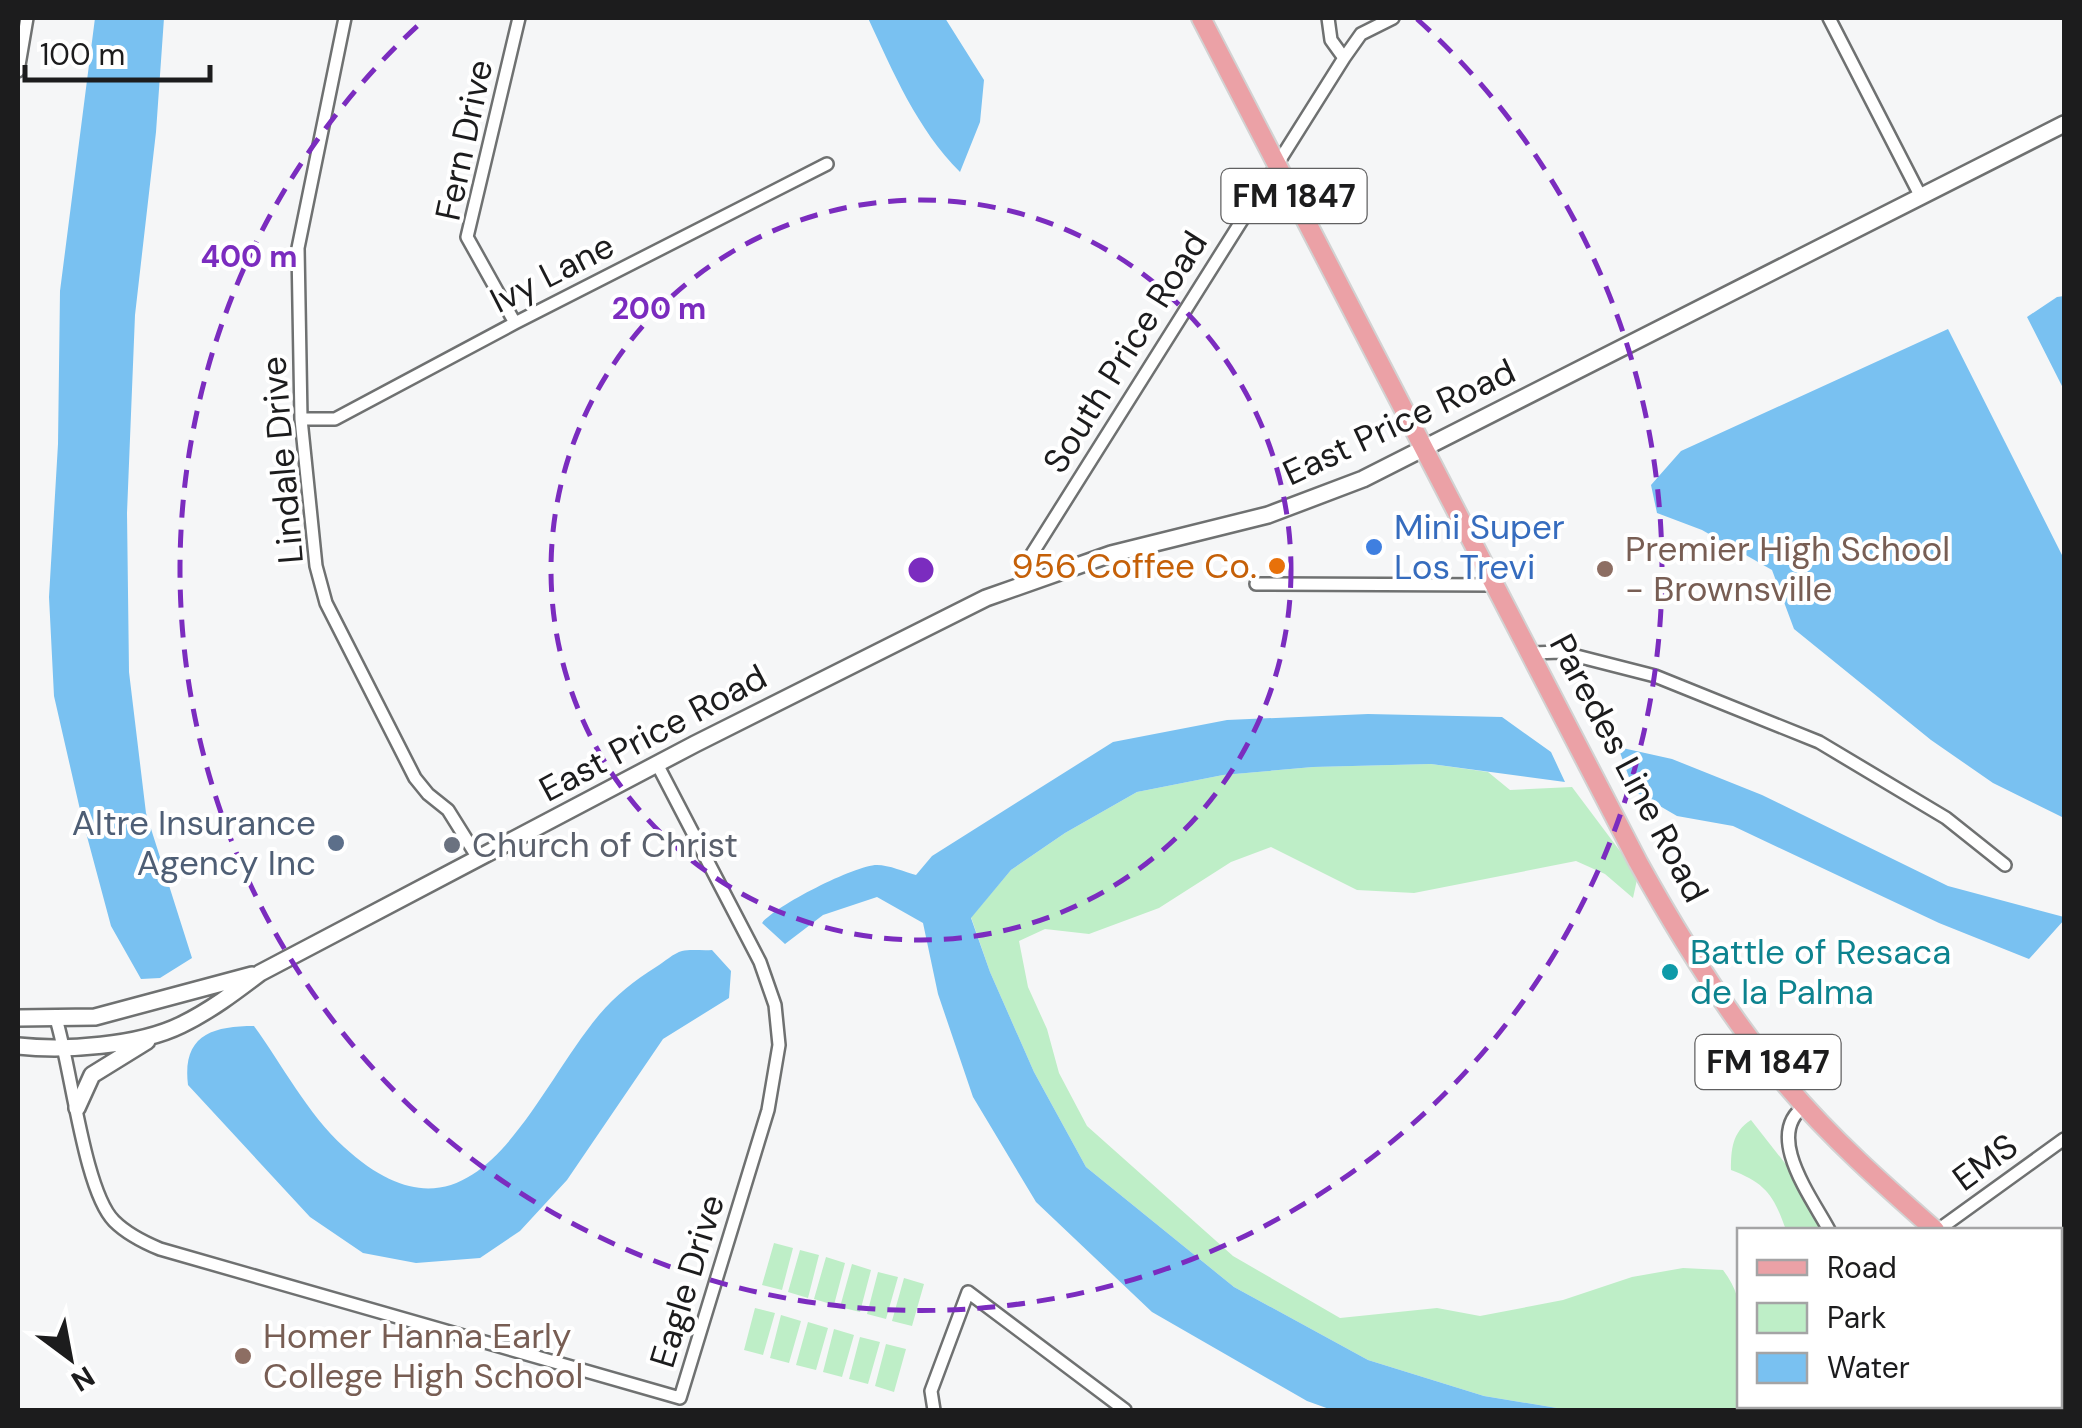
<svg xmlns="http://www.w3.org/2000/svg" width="2082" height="1428" font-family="'DM Sans',sans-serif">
<rect width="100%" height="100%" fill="#f5f6f7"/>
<!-- green -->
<path fill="#beeec7" d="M1431,764L1488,772L1510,790L1572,787L1638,875L1633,898L1605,874L1576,861L1414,893L1357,890L1271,847L1231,862L1159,908L1089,934L1045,929L1019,941L1028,987L1047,1029L1059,1073L1087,1126L1233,1256L1340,1318L1437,1308L1480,1316L1563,1300L1632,1277L1683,1268L1723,1270C1750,1305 1739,1337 1736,1376L1739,1384L1740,1406H1771L1796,1410H1569L1484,1396L1368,1360L1234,1287L1086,1167L1034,1072L990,972L971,917L1011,870L1065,833L1137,792L1223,775L1313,767Z
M1751,1120L1795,1176L1820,1230H1786C1774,1196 1766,1183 1731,1170C1731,1150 1732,1132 1751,1120Z
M774,1243L793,1248L782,1290L762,1285Z
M800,1250L819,1255L808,1298L788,1292Z
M826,1257L845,1263L834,1305L814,1299Z
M852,1264L871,1270L860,1312L840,1307Z
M878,1272L898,1277L886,1319L867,1314Z
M904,1278L924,1284L912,1326L892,1321Z
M755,1308L775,1313L763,1355L744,1350Z
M781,1315L801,1321L789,1363L770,1358Z
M808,1322L828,1328L816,1370L796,1365Z
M834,1329L854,1335L842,1377L823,1372Z
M860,1337L880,1342L868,1384L849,1379Z
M886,1344L906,1349L894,1392L875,1386Z"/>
<!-- water -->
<path fill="#79c1f1" d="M95,18H164L156,132L135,315L127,513L129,672L146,813L192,958L160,978L141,979L111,926L81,814L54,696L49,597L58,444L60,291Z
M868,18H945L984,80L980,122L960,172C917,129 893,72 868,18Z
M2064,296V390L2027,317L2057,297Z
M1948,329L2064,559V818L1993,783L1931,740L1794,629L1772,570L1702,530L1657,513L1651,485L1681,451Z
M1368,714L1502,717L1551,752L1565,782L1431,764L1313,767L1223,775L1137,792L1065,833L1011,870L971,918L990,972L1034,1072L1086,1167L1234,1287L1368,1360L1484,1396L1569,1410H1332L1307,1401L1152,1312L1036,1202L973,1097L938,994L923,923L877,897L823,915L785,944L762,923C775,906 855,865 877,865C889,865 905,872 916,875L932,856L1113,742L1227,720Z
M1618,747L1672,759L1762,795L1948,886L2064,917V920L2029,959L1939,923L1733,826L1677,816L1634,791Z
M712,950L731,971L729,998L663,1039L567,1180L520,1231L480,1258L416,1263L363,1253L310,1217L188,1085C182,1036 211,1026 254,1026C283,1066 307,1113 344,1147C474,1266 529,1099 599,1015C616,995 634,981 656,967C664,962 674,953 682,951C691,949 703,951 712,950Z"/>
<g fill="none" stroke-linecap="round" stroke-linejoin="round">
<defs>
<path id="minor" d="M345,18L298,248L301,419L316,566L326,603L415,778L428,794L448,810L478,858
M1328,18L1331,40L1344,58
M1829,18L1921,197
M18,71L27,18
M515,323L467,237L519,18
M301,419H335L515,323L827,164
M1027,581L1025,565L1344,58L1361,34L1393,18
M1256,584L1496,585
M1532,653L1561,652L1655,676L1819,742L1946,818L2005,865
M56,1019C71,1066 84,1191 114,1221C127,1234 143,1242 160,1249L680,1398L768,1110L779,1045L775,1005L760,962L657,764
M1805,1106C1763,1134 1812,1198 1829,1230
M1938,1230L2064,1139
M1920,1406L1923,1410
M934,1410L931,1391L968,1292L1125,1410"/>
<path id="secondary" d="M18,1018L95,1017L252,975
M18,1046C65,1051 138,1046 181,1025C210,1011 235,992 260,973L695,744L986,598L1111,554L1268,515L1363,479L2064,124
M77,1108L92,1075L147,1041"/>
<path id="primary" d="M1201,18L1638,862C1681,940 1729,1017 1787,1086C1831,1138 1884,1185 1935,1230
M2060,1344L2064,1349"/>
</defs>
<!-- minor casing -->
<use href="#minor" stroke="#6f7171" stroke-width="16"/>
<!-- secondary casing -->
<use href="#secondary" stroke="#6f7171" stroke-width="20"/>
<!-- primary casing -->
<use href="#primary" stroke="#d2d2d2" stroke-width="22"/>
<!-- minor -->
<use href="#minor" stroke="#fff" stroke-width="11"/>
<!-- secondary -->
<use href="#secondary" stroke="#fff" stroke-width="15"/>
<!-- primary -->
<use href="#primary" stroke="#eba1a6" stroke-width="18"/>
</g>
<!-- distance rings -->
<g fill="none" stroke="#7b2cbf" stroke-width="5" stroke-dasharray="18 12">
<circle cx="921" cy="570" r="370"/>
<path d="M1417 19A741 741 0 1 1 425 19"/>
</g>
<!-- markers -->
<circle fill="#3f7fe0" stroke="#fff" stroke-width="4" cx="1374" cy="547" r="10"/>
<circle fill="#e8710a" stroke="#fff" stroke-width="4" cx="1277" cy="566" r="10"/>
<g fill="#8d6e63" stroke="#fff" stroke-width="4">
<circle cx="1605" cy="569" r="10"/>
<circle cx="243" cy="1356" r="10"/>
</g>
<circle fill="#5c6f8a" stroke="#fff" stroke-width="4" cx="336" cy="843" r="10"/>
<circle fill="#6b7280" stroke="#fff" stroke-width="4" cx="452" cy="845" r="10"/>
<circle fill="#0f9aa8" stroke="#fff" stroke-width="4" cx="1670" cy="972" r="10"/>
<g text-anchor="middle" stroke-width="8" stroke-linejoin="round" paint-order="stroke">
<!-- shield labels -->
<g fill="#fff" stroke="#606061" stroke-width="2.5">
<rect x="1221.5" y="169" width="145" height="54" rx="8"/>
<rect x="1695.5" y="1035" width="145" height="54" rx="8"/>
</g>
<g font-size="32" font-weight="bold" fill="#1c1c1d">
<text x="1294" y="207">FM 1847</text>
<text x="1768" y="1073">FM 1847</text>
</g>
<!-- street labels -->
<g font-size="35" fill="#1c1c1d" stroke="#fff">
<text transform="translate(464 140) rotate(-78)" y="12">Fern Drive</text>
<text transform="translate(552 273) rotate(-27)" y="12">Ivy Lane</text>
<text transform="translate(1125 352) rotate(-58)" y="12">South Price Road</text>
<text transform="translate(1399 422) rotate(-25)" y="12">East Price Road</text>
<text transform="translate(282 460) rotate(-95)" y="12">Lindale Drive</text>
<text transform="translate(653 733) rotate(-28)" y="12">East Price Road</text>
<text transform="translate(1629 768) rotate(62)" y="12">Paredes Line Road</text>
<text transform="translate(1985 1162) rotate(-36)" y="12">EMS</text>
<text transform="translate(687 1281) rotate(-73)" y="12">Eagle Drive</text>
</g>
<!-- shop labels -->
<g font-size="35" fill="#366cbe" stroke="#fff" text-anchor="start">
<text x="1394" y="539">Mini Super<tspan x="1394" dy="40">Los Trevi</tspan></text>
</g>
<!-- education labels -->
<g font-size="35" fill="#785e54" stroke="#fff" text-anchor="start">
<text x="1625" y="561">Premier High School<tspan x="1625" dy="40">- Brownsville</tspan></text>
<text x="263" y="1348">Homer Hanna Early<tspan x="263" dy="40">College High School</tspan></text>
</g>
<!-- food labels -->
<g font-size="35" fill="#c56008" stroke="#fff" text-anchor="end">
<text x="1257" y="578">956 Coffee Co.</text>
</g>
<!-- service labels -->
<g font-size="35" fill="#4e5e75" stroke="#fff" text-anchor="end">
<text x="316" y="835">Altre Insurance<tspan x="316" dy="40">Agency Inc</tspan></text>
</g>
<!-- worship labels -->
<g font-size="35" fill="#5b616d" stroke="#fff" text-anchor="start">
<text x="472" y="857">Church of Christ</text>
</g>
<!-- culture labels -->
<g font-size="35" fill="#0d838f" stroke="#fff" text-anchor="start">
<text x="1690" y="964">Battle of Resaca<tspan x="1690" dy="40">de la Palma</tspan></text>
</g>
</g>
<circle cx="921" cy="570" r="15" fill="#7b2cbf" stroke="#fff" stroke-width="5"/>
<g font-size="30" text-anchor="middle" font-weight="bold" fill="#7b2cbf" stroke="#fff" stroke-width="8" stroke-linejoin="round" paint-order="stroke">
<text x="249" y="267">400 m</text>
<text x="659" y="319">200 m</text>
</g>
<!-- border -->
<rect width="2082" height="1428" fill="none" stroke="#1c1c1d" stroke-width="40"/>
<!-- legend -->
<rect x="1737" y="1228" width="325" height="180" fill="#ffffff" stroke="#a4a4a5" stroke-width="2.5"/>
<rect x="1757" y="1260" width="50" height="15" fill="#eba1a6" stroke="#a4a4a5" stroke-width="2.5"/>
<text x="1827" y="1278" font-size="30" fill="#1c1c1d">Road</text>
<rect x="1757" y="1303" width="50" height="30" fill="#beeec7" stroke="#a4a4a5" stroke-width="2.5"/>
<text x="1827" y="1328" font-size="30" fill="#1c1c1d">Park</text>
<rect x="1757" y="1353" width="50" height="30" fill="#79c1f1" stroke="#a4a4a5" stroke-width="2.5"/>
<text x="1827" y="1378" font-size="30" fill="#1c1c1d">Water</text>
<!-- north arrow -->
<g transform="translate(70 1358) rotate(148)" stroke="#ffffff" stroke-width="8" paint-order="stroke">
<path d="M0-8L18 38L0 25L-18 38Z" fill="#1c1c1d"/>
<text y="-15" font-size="28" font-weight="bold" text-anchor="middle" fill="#1c1c1d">N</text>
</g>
<!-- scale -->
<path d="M25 65v15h185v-15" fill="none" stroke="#1c1c1d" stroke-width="5"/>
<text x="40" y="65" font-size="30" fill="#1c1c1d" stroke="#ffffff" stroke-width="8" paint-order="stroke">100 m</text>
</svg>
